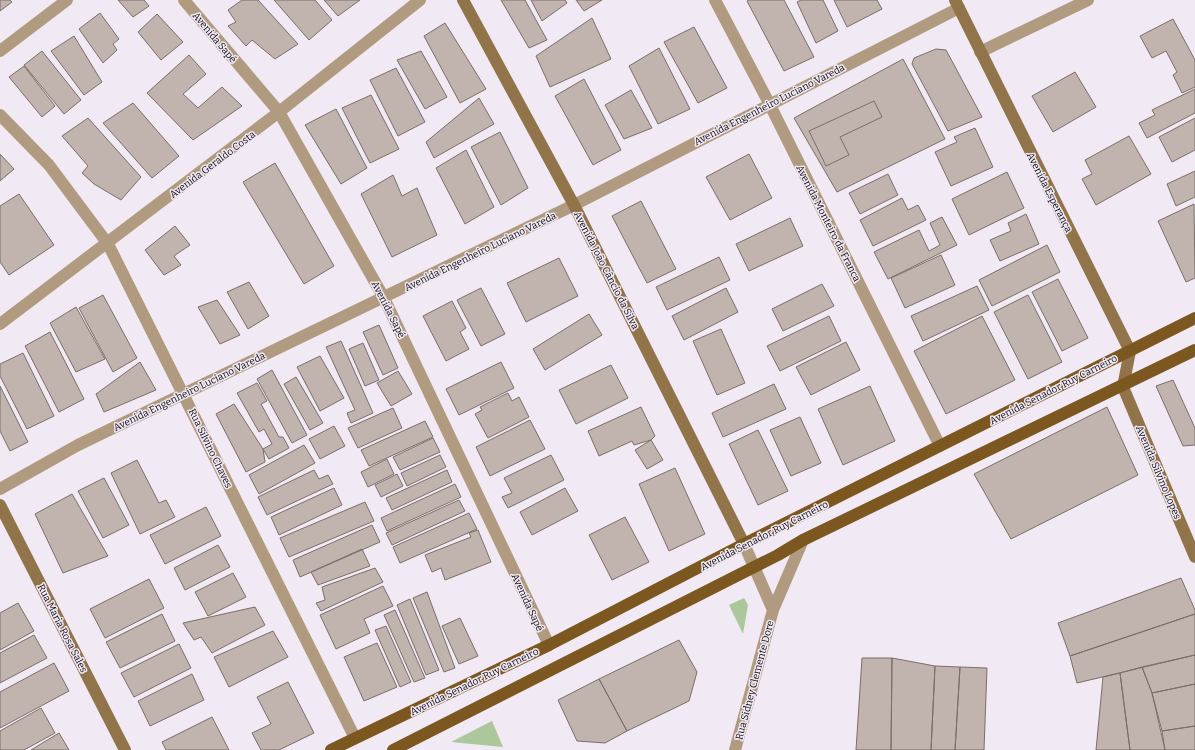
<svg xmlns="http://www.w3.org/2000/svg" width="1195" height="750" font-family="Bitter,serif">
<rect width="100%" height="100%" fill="#f1e9f4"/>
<!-- green -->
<path fill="#acc79b" d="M744,598L748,605L743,634L729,605Z
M492,721L503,747L451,742Z"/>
<!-- building -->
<path fill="#c1b3ae" stroke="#7b6f69" d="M0,0H10L12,2L0,11Z
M118,0H144L149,6L133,17Z
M242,0H258L298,44L275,59L252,40L246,46L228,26L236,22L228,10Z
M274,0H315L332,20L309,40Z
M324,0H360L338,16Z
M501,0H525L547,40L529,48Z
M531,0H565L567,3L542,21Z
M576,0H602L584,11Z
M749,0H784L814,57L784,71L747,1Z
M801,0H823L838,31L816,43L797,2Z
M834,0H877L882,9L847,27Z
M100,13L119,39L113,44L117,50L103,63L79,29Z
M157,14L183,42L161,60L138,32Z
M592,18L611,59L550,87L536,56Z
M1173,19L1195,60V87L1182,93L1173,75L1177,72L1166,51L1152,58L1140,36Z
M445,23L486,89L460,103L424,36Z
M694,27L727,88L698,103L664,42Z
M74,36L102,82L84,95L51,51Z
M659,48L690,109L658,124L629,66Z
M936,49L946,50L982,117L948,131L912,64L914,58Z
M42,51L81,100L64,114L24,65Z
M421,51L447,97L425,109L397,60Z
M189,55L206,74L183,94L198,108L222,87L242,106L193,140L147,93Z
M903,59L945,139L837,192L794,118Z
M24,66L55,106L42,117L9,77Z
M396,68L425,122L398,136L370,80Z
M1075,72L1096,107L1053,132L1032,96Z
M584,79L621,150L593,165L555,96Z
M1195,89V113L1147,138L1139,123L1155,115L1152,110Z
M631,90L652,128L624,139L605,105Z
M371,95L399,149L370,163L342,108Z
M479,98L494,124L434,158L426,142Z
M874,101L882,117L840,137L849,155L826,166L809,131Z
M133,103L179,156L152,178L103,123Z
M336,109L367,168L341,184L305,125Z
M88,118L141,177L121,200L94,184L82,173L88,166L62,136Z
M1195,118V150L1172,162L1159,137Z
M975,128L993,167L951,186L935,152L957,142L954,137Z
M500,132L528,188L501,205L471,147Z
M1129,136L1151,174L1096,205L1082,179L1092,174L1085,160Z
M466,150L494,207L465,224L436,168Z
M0,154L14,169L0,181Z
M749,154L772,198L730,220L706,177Z
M275,163L334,266L304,284L243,182Z
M1195,171V197L1176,206L1167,184Z
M1007,172L1024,208L969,235L952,199Z
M888,174L898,195L860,214L849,193Z
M393,175L402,196L417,188L437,235L392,257L361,194Z
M19,194L54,245L9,275L0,262V206Z
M902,198L908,210L918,205L926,220L873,246L860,220Z
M641,201L676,269L647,283L612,216Z
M1194,204L1195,278L1186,282L1158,221Z
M1026,214L1039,244L1000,261L990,240L1011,231L1008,223Z
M942,217L957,245L888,279L874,252L919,230L929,251L940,245L930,223Z
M790,218L803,246L749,271L736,244Z
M175,226L190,245L174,256L181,265L164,275L145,250Z
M1047,245L1060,272L992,306L979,280Z
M941,255L955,285L905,308L891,278Z
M719,257L730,280L667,310L656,287Z
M559,258L578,296L526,322L507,283Z
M1058,279L1088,338L1062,351L1032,292Z
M249,282L269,316L248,329L227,292Z
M822,284L834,306L783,331L772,309Z
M977,286L989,310L923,341L911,316Z
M481,288L505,334L481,346L457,300Z
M726,288L738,312L684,340L672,316Z
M103,295L137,358L113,372L79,308Z
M1028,295L1062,362L1028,379L994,312Z
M217,300L240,335L220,344L198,307Z
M452,301L466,328L460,332L469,349L446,361L423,316Z
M76,307L105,359L76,372L50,323Z
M589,314L602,335L545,370L533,349Z
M829,316L841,341L780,371L767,346Z
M982,316L1015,380L946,414L914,351Z
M379,325L398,368L383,375L363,332Z
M721,329L745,383L717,395L693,341Z
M50,332L84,399L59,412L25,346Z
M341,341L373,413L351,423L347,413L355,410L326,347Z
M846,342L860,370L811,395L796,367Z
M363,343L379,380L365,386L349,349Z
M23,353L54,416L27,429L0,376V364Z
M320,356L344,398L320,411L297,367Z
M140,362L156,390L104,412L96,394Z
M501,362L514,388L459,415L446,389Z
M611,365L628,398L576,424L559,390Z
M272,370L307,435L292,443L257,379Z
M398,371L412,394L391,406L377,383Z
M296,377L323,423L310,430L284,384Z
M1173,380L1195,428V445L1183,446L1156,386Z
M257,383L267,401L261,404L279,437H283L289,448L269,459L263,449L272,444L264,429L259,432L237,393Z
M774,384L786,409L723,437L712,413Z
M0,386L28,442L10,451L0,431Z
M870,386L895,441L843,465L818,409Z
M508,393L512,401L519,397L529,417L488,438L475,414L482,410L480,407Z
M234,404L263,449L265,462L246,472L216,414Z
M641,407L655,436L651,440L634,445L632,441L599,456L588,431Z
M1107,407L1138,475L1011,539L974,474Z
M393,408L402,428L358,448L348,428Z
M800,417L821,463L791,476L770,430Z
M530,420L545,449L490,476L476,447Z
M425,421L433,437L369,466L361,450Z
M334,426L345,446L320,459L309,439Z
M758,430L788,491L758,505L729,444Z
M433,438L440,452L400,470L393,457Z
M651,440L663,460L647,469L635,450Z
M304,445L315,463L259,494L249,475Z
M440,455L446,467L407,486L401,473Z
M551,455L564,480L508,508L502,497L512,493L504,478Z
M387,459L394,474L368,487L361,472Z
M137,460L159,503L166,500L175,517L140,534L111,473Z
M675,468L705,534L669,551L639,484Z
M314,470L319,479L328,475L333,484L267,515L258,497Z
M447,470L452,482L392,510L386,498Z
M397,474L403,486L381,497L375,485Z
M104,478L129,525L103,538L78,491Z
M455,484L461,497L387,531L381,518Z
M334,488L342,505L279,535L271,517Z
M565,488L578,511L532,535L520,512Z
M72,494L108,556L63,573L35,514Z
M459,500L465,511L392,545L386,533Z
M365,502L374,521L289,557L280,538Z
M206,507L221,536L165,564L150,535Z
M469,513L477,529L400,563L393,547Z
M625,517L649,562L612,580L589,535Z
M372,525L380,542L300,577L293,560Z
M478,530L491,562L445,580L441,568L432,572L425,555L471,537L469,533Z
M218,545L230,567L185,590L174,568Z
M362,549L370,566L318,585L311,572Z
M375,568L383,582L321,611L316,603L325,600L322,587Z
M233,573L246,597L208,616L195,592Z
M1181,578L1195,610V614L1070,656L1058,623Z
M149,579L164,608L105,638L90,609Z
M383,586L393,606L364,619L370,633L336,649L320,615Z
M427,592L455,668L444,672L413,598Z
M410,599L439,670L426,675L397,605Z
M18,603L34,631L0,650V613Z
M255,607L265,625L212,653L201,637L194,640L183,623Z
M395,610L425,678L414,682L384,615Z
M162,614L175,641L120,668L106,642Z
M1195,614V655L1077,683L1070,656Z
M460,618L478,656L459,664L442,626Z
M386,626L411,682L400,687L375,630Z
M273,631L288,657L229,687L214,657Z
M34,635L47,658L0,683V653Z
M679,640L697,672L689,701L627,731L599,679Z
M377,643L397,687L364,701L344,657Z
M179,644L191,668L134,697L121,673Z
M1195,655V684L1152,693L1142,667Z
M862,658H892L891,750H856Z
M892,658L935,666L931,750H891Z
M54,663L69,691L0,728V692Z
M935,666L960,667L955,750H931Z
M960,667L987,668L984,750H955Z
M1142,667L1152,693L1165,750H1130L1120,673Z
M1120,673L1130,750H1096L1103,677Z
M192,674L204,700L150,726L138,701Z
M599,679L627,731L605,743L577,741L558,700Z
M288,682L314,733L279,750H261L252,733L271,724L257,697Z
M1195,684V726L1162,731L1152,693Z
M41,708L55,733L24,750H0V731Z
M212,717L229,750H166L162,742Z
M1195,726V750H1165L1162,731Z
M59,733L69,750H31Z"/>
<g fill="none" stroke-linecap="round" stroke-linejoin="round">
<!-- minor -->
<path stroke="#b09b80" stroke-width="12" d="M184,0L279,112L384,298L549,645
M715,0L769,103L940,446
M0,51L67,0
M980,52L1088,0
M0,115L49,165L108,244L355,738
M0,324L279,112L420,0
M0,489L78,445L574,205L959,8"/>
<!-- tertiary -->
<path stroke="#b09b80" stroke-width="12" d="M744,544L773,610
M735,750L773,610L803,540"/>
<!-- secondary -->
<path stroke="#92744b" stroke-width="12" d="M463,0L574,205L744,544
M955,0L1130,351L1123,387L1195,557
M0,505L125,750"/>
<!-- primary -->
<path stroke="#7c5720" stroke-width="12" d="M331,750L549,645L744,544L1195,318
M393,750L778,555L803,540L1195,350"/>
</g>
<g text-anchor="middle" stroke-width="3" stroke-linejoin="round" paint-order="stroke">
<!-- street labels -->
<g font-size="10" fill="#0e0b0f" stroke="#f1e9f4">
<text transform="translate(215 37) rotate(50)" y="4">Avenida Sapé</text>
<text transform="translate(769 104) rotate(-27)" y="4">Avenida Engenheiro Luciano Vareda</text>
<text transform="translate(212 164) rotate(-37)" y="4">Avenida Geraldo Costa</text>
<text transform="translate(1050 192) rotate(63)" y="4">Avenida Esperança</text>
<text transform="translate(829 223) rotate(63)" y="4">Avenida Monteiro da Franca</text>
<text transform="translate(480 251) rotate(-26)" y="4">Avenida Engenheiro Luciano Vareda</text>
<text transform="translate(607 270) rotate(63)" y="4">Avenida João Câncio da Silva</text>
<text transform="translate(389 309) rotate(63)" y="4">Avenida Sapé</text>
<text transform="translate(1053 389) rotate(-27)" y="4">Avenida Senador Ruy Carneiro</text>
<text transform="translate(189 391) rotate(-26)" y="4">Avenida Engenheiro Luciano Vareda</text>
<text transform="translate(211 448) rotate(64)" y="4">Rua Silvino Chaves</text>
<text transform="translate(1159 472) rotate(67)" y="4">Avenida Silvino Lopes</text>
<text transform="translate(764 535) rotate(-27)" y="4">Avenida Senador Ruy Carneiro</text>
<text transform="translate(528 602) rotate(65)" y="4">Avenida Sapé</text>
<text transform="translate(63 628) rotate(63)" y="4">Rua Maria Rosa Sales</text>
<text transform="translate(754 680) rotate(-75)" y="4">Rua Sidney Clemente Dore</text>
<text transform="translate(474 681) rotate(-26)" y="4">Avenida Senador Ruy Carneiro</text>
</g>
</g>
</svg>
